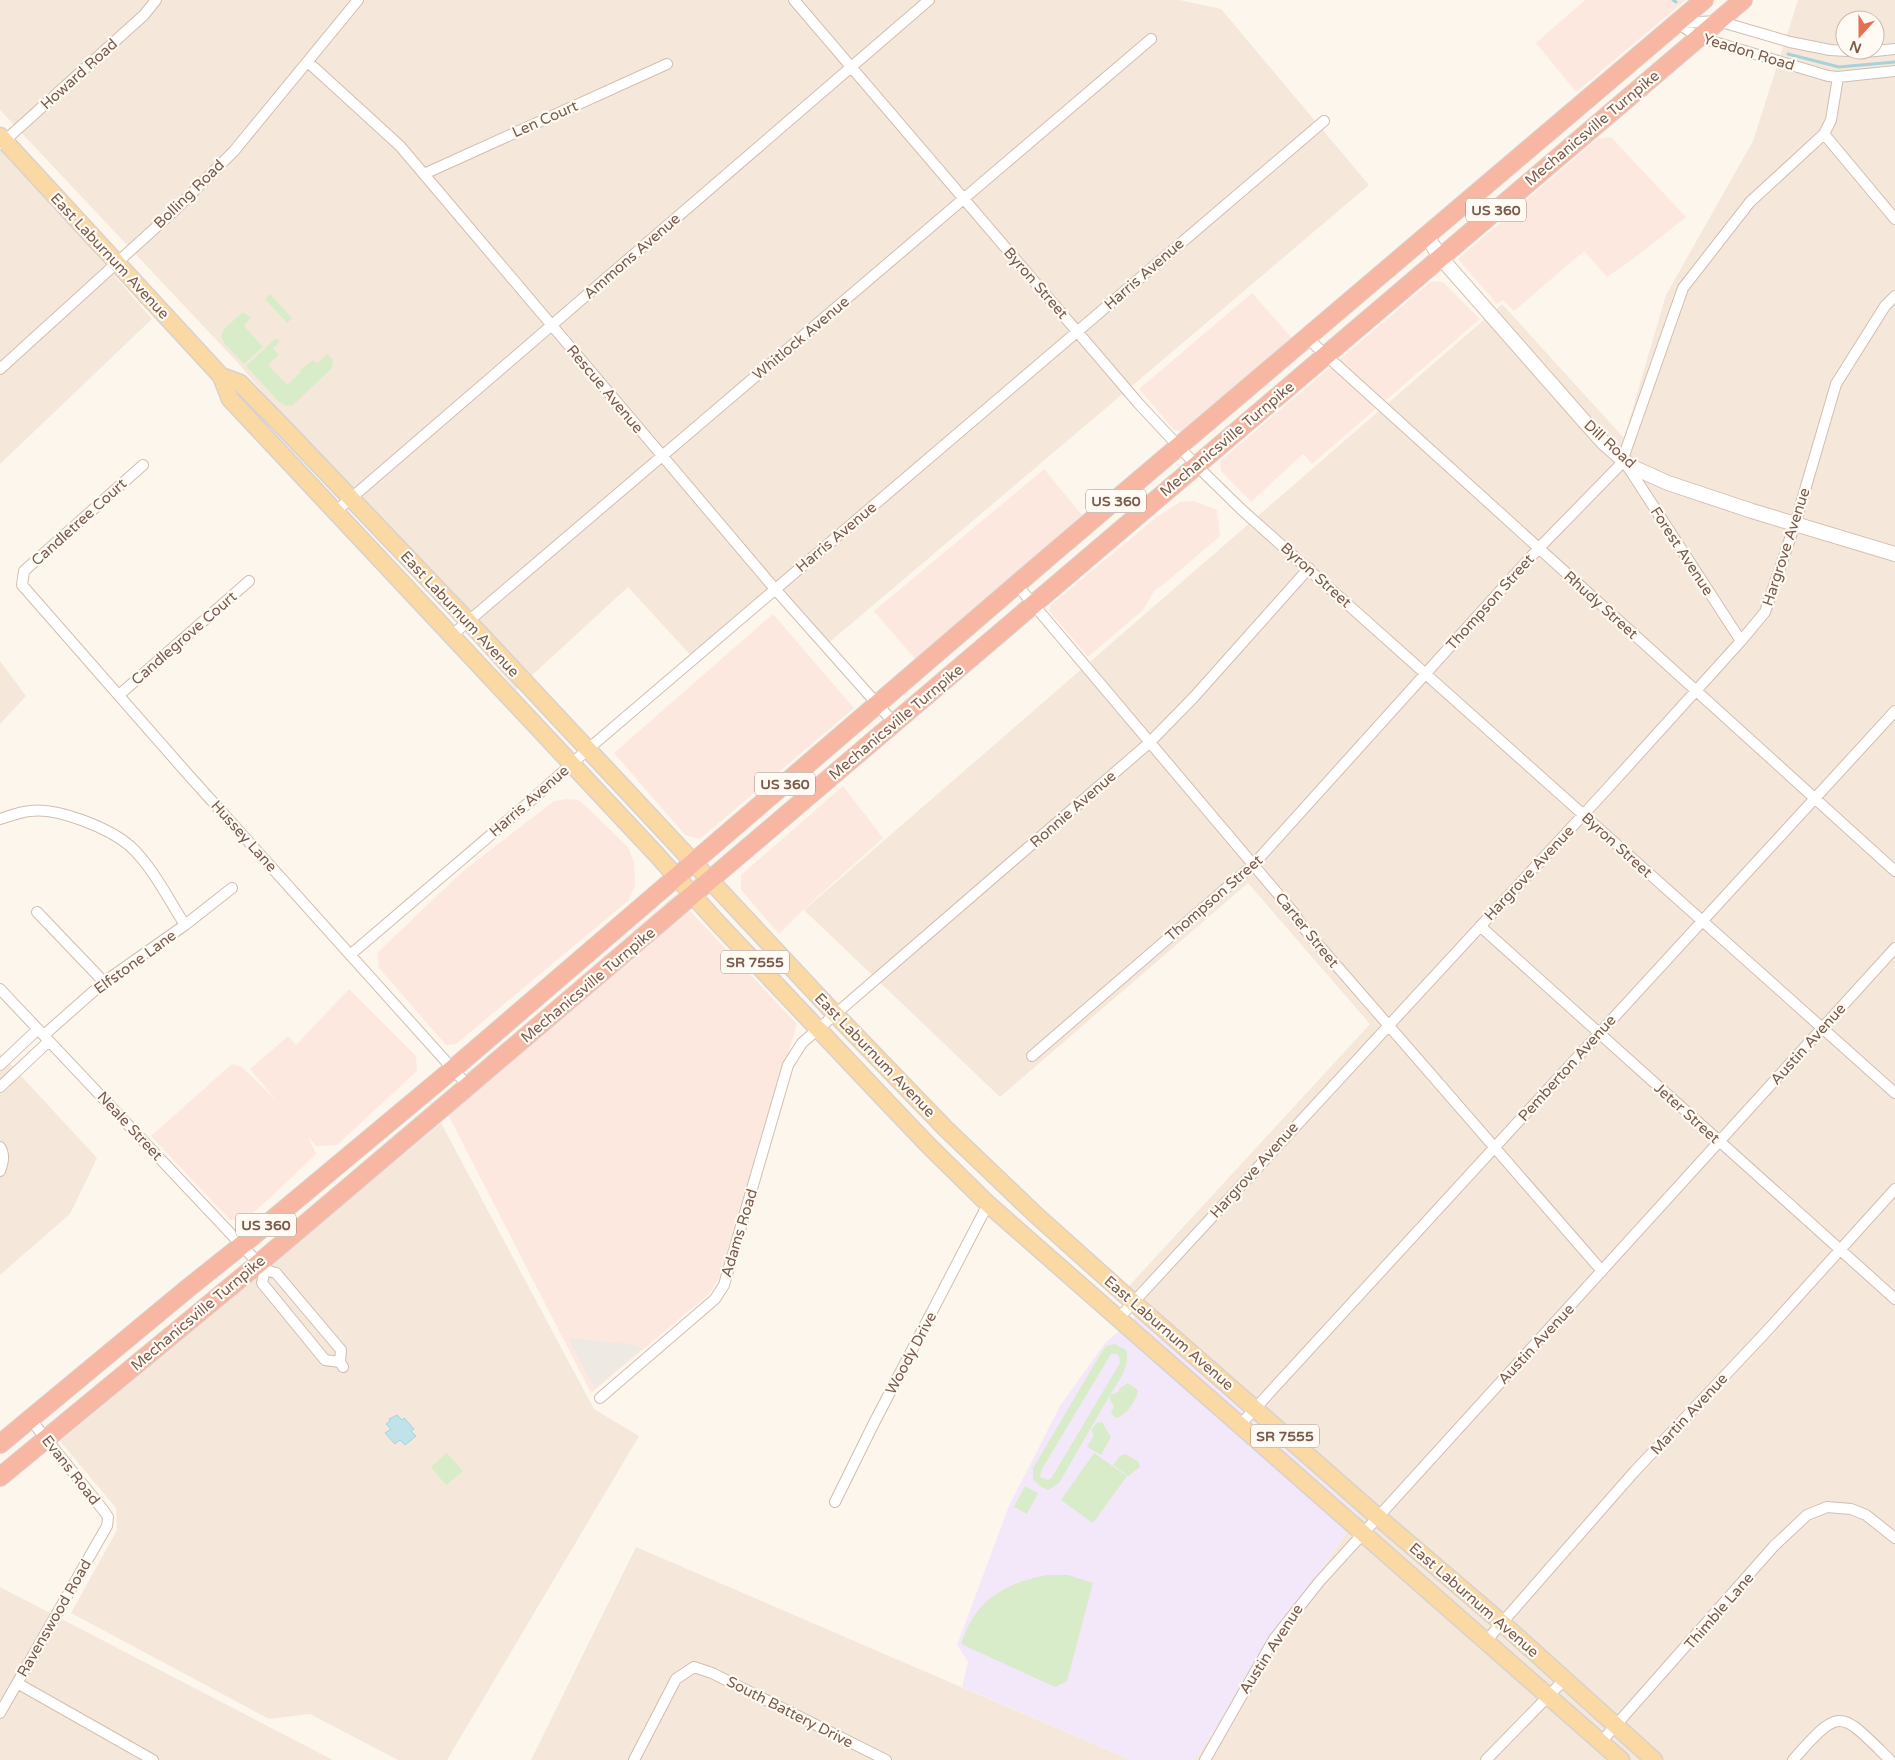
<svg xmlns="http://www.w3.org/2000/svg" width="1895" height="1760" font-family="'Varela Round',sans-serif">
<rect width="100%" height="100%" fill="#fdf6ec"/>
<!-- residential -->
<path fill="#f5e8da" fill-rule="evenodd" d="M0,0H1180L1221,9L1369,185L825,646L775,589L694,659L628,587L516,690L238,363L0,110Z
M1798,0H1895V1760H1195L1358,1515L1117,1299L1370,1024L1248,883L1000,1097L804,910L1502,304L1624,438L1666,295L1753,141ZM1845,20H1875V50H1845Z
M0,144L152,319L0,464Z
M0,661L26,696L0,724Z
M0,1053L97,1158L70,1214L0,1275Z
M441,1123L594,1409L639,1436L447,1760H398L310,1714L269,1719L71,1613L117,1530L116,1508L60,1441Z
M636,1547L1131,1760H531Z
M0,1587L333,1760H0Z"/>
<!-- commercial -->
<path fill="#fde8e0" d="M1585,0H1686L1576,92L1536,43Z
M1611,137L1686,217L1633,259L1607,277L1584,251L1514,311L1503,300L1497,304L1458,259L1597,139Z
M1432,281L1443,282L1480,319L1312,464L1303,454L1251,502L1221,471L1220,461Z
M1252,293L1292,338L1182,431L1174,430L1139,389Z
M1044,469L1082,515L915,659L874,611Z
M1194,501L1217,510L1220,536L1164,584L1155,590L1143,610L1088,657L1049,611L1051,605L1158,516L1180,502Z
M773,614L854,708L700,839L685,835L614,753Z
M843,786L883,838L804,909L779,934L741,890V875Z
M568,799L579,800L628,847L634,862L635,885L629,900L456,1044L446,1045L379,968L377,953L462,872L554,801Z
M675,895L797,1024L721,1275L709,1294L591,1393L440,1099Z
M349,989L416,1056L417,1071L337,1145L316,1146L308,1137L316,1154L271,1197L247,1218L230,1220L151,1136L232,1064L242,1067L276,1100L250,1069L288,1036L296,1045Z"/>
<!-- industrial -->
<path fill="#efe9e4" d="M570,1338L637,1345L642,1349L595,1388L568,1339Z"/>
<!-- education -->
<path fill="#f3e8fa" d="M1136,1316L1358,1515L1195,1760H1131L962,1687L968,1662L957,1645L1009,1506L1060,1406L1105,1343Z"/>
<!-- green -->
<path fill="#d8ecc9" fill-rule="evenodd" d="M270,294L292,318L287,323L265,299Z
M243,312L251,317L244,326L263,347L244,364L224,343L221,336L224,329Z
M276,338L280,342L273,348L279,355L268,365L287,385L301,372L300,370L313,360L317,363L327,354L333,360L332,368L293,405L287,406L279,402L246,366Z
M1115,1344L1126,1350C1131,1367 1118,1381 1110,1395L1118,1392L1120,1388L1128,1383L1138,1390C1137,1400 1126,1416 1116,1418L1111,1413L1114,1406L1110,1400V1395L1059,1483L1048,1490L1041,1487L1033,1479V1468L1101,1353L1106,1346ZM1111,1354H1116L1119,1356L1120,1363L1052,1477L1048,1480L1040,1477L1042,1469Z
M1102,1422L1111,1437L1101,1455L1087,1447L1094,1435L1091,1430L1097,1423Z
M447,1453L463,1471L446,1485L431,1467Z
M1094,1453L1127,1476L1093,1523L1061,1500Z
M1125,1454L1138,1461L1140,1467L1128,1476L1113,1465L1120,1456Z
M1025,1486L1038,1493L1027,1514L1014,1507Z
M1046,1575H1068L1093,1583L1067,1681L1055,1687L961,1644C964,1636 967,1627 972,1619C988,1592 1017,1581 1046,1575Z"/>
<!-- water -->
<path fill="#bfe3e8" stroke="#a5d3da" d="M397,1415L402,1420L404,1418L414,1429L411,1431L416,1436L405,1445L400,1440L395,1444L385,1433L391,1429L386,1424L390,1421L389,1419Z"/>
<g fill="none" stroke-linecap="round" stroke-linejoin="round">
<!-- stream -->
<path stroke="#a5d3da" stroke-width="3" d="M1673,0L1676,2
M1788,54L1839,67L1895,62"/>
<defs>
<path id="street" d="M794,0L1139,404L1196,465L1242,510L1895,1093
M1678,23L1698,37L1828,76L1838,77L1895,71
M1679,23L1718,21L1790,42L1830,50L1866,52L1895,49
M308,62L400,146L775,589L894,723
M1824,134L1895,219
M1,144L144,15L156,0
M424,174L667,64
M1307,338L1895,871
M0,369L175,210L234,151L358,0
M1626,464L1741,641
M143,465L24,571L22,585L185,771L468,1086
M335,512L929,0
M1017,585L1294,913L1303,927L1602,1271
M451,636L1151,39
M119,695L249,581
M0,819C10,816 19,812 30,811C57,807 109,828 130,846C152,866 169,900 185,925L104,982L44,1035
M37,912L104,982
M185,925L232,888
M1480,926L1895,1299
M350,955L534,798L587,750L1324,121
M0,989L265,1270L276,1273L341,1350L340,1362L343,1367
M1032,1056L1253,865L1538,549L1621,464L1683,288L1750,202L1824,134L1831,120L1838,77
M0,1065L38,1029
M0,1087L49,1041
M0,1147C5,1155 3,1163 0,1171
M265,1270L262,1283L325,1360L340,1362
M1118,1319L1607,789L1741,641L1765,612L1795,524L1836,384L1885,306L1895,296
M600,1398L715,1299L724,1285L788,1065L802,1043L1149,743L1194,697L1309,568
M1239,1426L1895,711
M835,1502L874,1423L988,1204
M1486,1641L1634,1472L1765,1333L1895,1189
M17,1683L153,1760
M0,1713L107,1526L108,1517L104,1511L31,1420
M1601,1742L1774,1546L1807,1515L1827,1507L1851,1509L1866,1515L1895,1538
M634,1760L676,1679L694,1667L712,1673L886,1760
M1205,1760L1274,1639L1319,1582L1895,948
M1486,1760L1565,1679
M1793,1760C1841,1705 1840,1711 1890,1760"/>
<path id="secondary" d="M1427,236L1440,257L1584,421L1604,443L1630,466L1668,483L1752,511L1895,554"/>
<path id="primary" d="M0,136L221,376L230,399L656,854L716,921L888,1103L929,1146L988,1204L1621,1760
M221,376L240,383L282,426L468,621L835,1014L946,1129L1036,1215L1133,1302L1378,1517L1502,1623L1654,1760"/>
<path id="highway" d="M0,1444L187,1289L242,1245L453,1069L1052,554L1704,0
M0,1477L264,1259L468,1086L1743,0"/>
</defs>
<!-- street casing -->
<use href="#street" stroke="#d1beb0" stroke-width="12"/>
<!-- secondary casing -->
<use href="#secondary" stroke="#d6c0b0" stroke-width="16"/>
<!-- primary casing -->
<use href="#primary" stroke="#dad1cd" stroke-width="19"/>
<!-- highway casing -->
<use href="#highway" stroke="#dad1cd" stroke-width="20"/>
<!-- street -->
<use href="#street" stroke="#fff" stroke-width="10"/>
<!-- secondary -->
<use href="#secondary" stroke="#fff" stroke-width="14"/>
<!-- primary -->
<use href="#primary" stroke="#fbd9a5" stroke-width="16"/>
<!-- highway -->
<use href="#highway" stroke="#f7b7a3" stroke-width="18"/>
</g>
<g text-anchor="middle" stroke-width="4.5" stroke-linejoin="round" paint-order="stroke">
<!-- shield labels -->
<g fill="#fffaf3" stroke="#a28b7f" stroke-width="1">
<rect x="1466" y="198.5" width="60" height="23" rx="4"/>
<rect x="1086" y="489.5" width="60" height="23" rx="4"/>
<rect x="755" y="772.5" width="60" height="23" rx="4"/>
<rect x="721" y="950.5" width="68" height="23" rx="4"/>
<rect x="236" y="1213.5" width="60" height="23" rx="4"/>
<rect x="1251" y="1424.5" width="68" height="23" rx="4"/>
</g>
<g font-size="14" font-weight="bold" fill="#7a5c4d">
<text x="1496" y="215">US 360</text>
<text x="1116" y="506">US 360</text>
<text x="785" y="789">US 360</text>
<text x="755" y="967">SR 7555</text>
<text x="266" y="1230">US 360</text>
<text x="1285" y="1441">SR 7555</text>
</g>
<!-- street labels -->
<g font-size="15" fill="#7a5c4d" stroke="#fffaf3">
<text transform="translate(1749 52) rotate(17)" y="5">Yeadon Road</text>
<text transform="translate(79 74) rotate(-42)" y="5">Howard Road</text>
<text transform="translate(545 119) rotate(-24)" y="5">Len Court</text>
<text transform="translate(1592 128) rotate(-40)" y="5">Mechanicsville Turnpike</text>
<text transform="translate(189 194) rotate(-44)" y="5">Bolling Road</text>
<text transform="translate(110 256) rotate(47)" y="5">East Laburnum Avenue</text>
<text transform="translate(632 256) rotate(-41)" y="5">Ammons Avenue</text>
<text transform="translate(1144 274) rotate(-41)" y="5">Harris Avenue</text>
<text transform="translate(1036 283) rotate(49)" y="5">Byron Street</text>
<text transform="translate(801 338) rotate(-40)" y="5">Whitlock Avenue</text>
<text transform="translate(605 389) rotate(50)" y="5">Rescue Avenue</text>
<text transform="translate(1227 439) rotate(-40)" y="5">Mechanicsville Turnpike</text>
<text transform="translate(1610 444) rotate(42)" y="5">Dill Road</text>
<text transform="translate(79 522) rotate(-42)" y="5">Candletree Court</text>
<text transform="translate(836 537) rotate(-40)" y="5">Harris Avenue</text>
<text transform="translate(1786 547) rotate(-72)" y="5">Hargrove Avenue</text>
<text transform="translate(1682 551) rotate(57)" y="5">Forest Avenue</text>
<text transform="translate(1316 575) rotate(42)" y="5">Byron Street</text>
<text transform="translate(1490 602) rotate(-48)" y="5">Thompson Street</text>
<text transform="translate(1601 605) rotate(42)" y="5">Rhudy Street</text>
<text transform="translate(460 614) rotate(47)" y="5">East Laburnum Avenue</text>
<text transform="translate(184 638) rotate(-41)" y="5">Candlegrove Court</text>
<text transform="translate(896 722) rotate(-40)" y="5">Mechanicsville Turnpike</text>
<text transform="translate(529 801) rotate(-41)" y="5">Harris Avenue</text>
<text transform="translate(1073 809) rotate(-41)" y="5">Ronnie Avenue</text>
<text transform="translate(244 836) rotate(48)" y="5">Hussey Lane</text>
<text transform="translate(1617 845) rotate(42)" y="5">Byron Street</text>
<text transform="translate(1529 873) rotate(-47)" y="5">Hargrove Avenue</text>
<text transform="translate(1214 898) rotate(-41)" y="5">Thompson Street</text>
<text transform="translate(1307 930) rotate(51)" y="5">Carter Street</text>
<text transform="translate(135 962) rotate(-36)" y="5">Elfstone Lane</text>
<text transform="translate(588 985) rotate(-40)" y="5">Mechanicsville Turnpike</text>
<text transform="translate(1808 1044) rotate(-48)" y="5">Austin Avenue</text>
<text transform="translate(875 1055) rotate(46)" y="5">East Laburnum Avenue</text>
<text transform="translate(1567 1068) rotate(-48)" y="5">Pemberton Avenue</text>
<text transform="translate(1687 1113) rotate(42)" y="5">Jeter Street</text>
<text transform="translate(130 1126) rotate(47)" y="5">Neale Street</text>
<text transform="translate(1254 1170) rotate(-48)" y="5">Hargrove Avenue</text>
<text transform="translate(739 1233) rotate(-73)" y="5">Adams Road</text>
<text transform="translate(198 1313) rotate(-40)" y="5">Mechanicsville Turnpike</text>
<text transform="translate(1169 1333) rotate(41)" y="5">East Laburnum Avenue</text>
<text transform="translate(1536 1344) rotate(-47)" y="5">Austin Avenue</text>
<text transform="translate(911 1353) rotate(-62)" y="5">Woody Drive</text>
<text transform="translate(1689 1414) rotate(-47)" y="5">Martin Avenue</text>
<text transform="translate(71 1470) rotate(52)" y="5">Evans Road</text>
<text transform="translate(1474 1600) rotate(41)" y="5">East Laburnum Avenue</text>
<text transform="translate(1719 1611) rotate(-49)" y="5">Thimble Lane</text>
<text transform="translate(54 1618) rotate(-60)" y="5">Ravenswood Road</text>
<text transform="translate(1271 1649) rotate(-57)" y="5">Austin Avenue</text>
<text transform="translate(790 1712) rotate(27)" y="5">South Battery Drive</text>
</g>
</g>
<!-- north arrow -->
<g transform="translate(1860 35) rotate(201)"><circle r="24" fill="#fffaf3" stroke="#cabbb1"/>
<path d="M0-4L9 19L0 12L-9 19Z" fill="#e76f51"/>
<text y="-8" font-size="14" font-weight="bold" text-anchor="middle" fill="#7a5c4d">N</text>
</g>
</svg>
